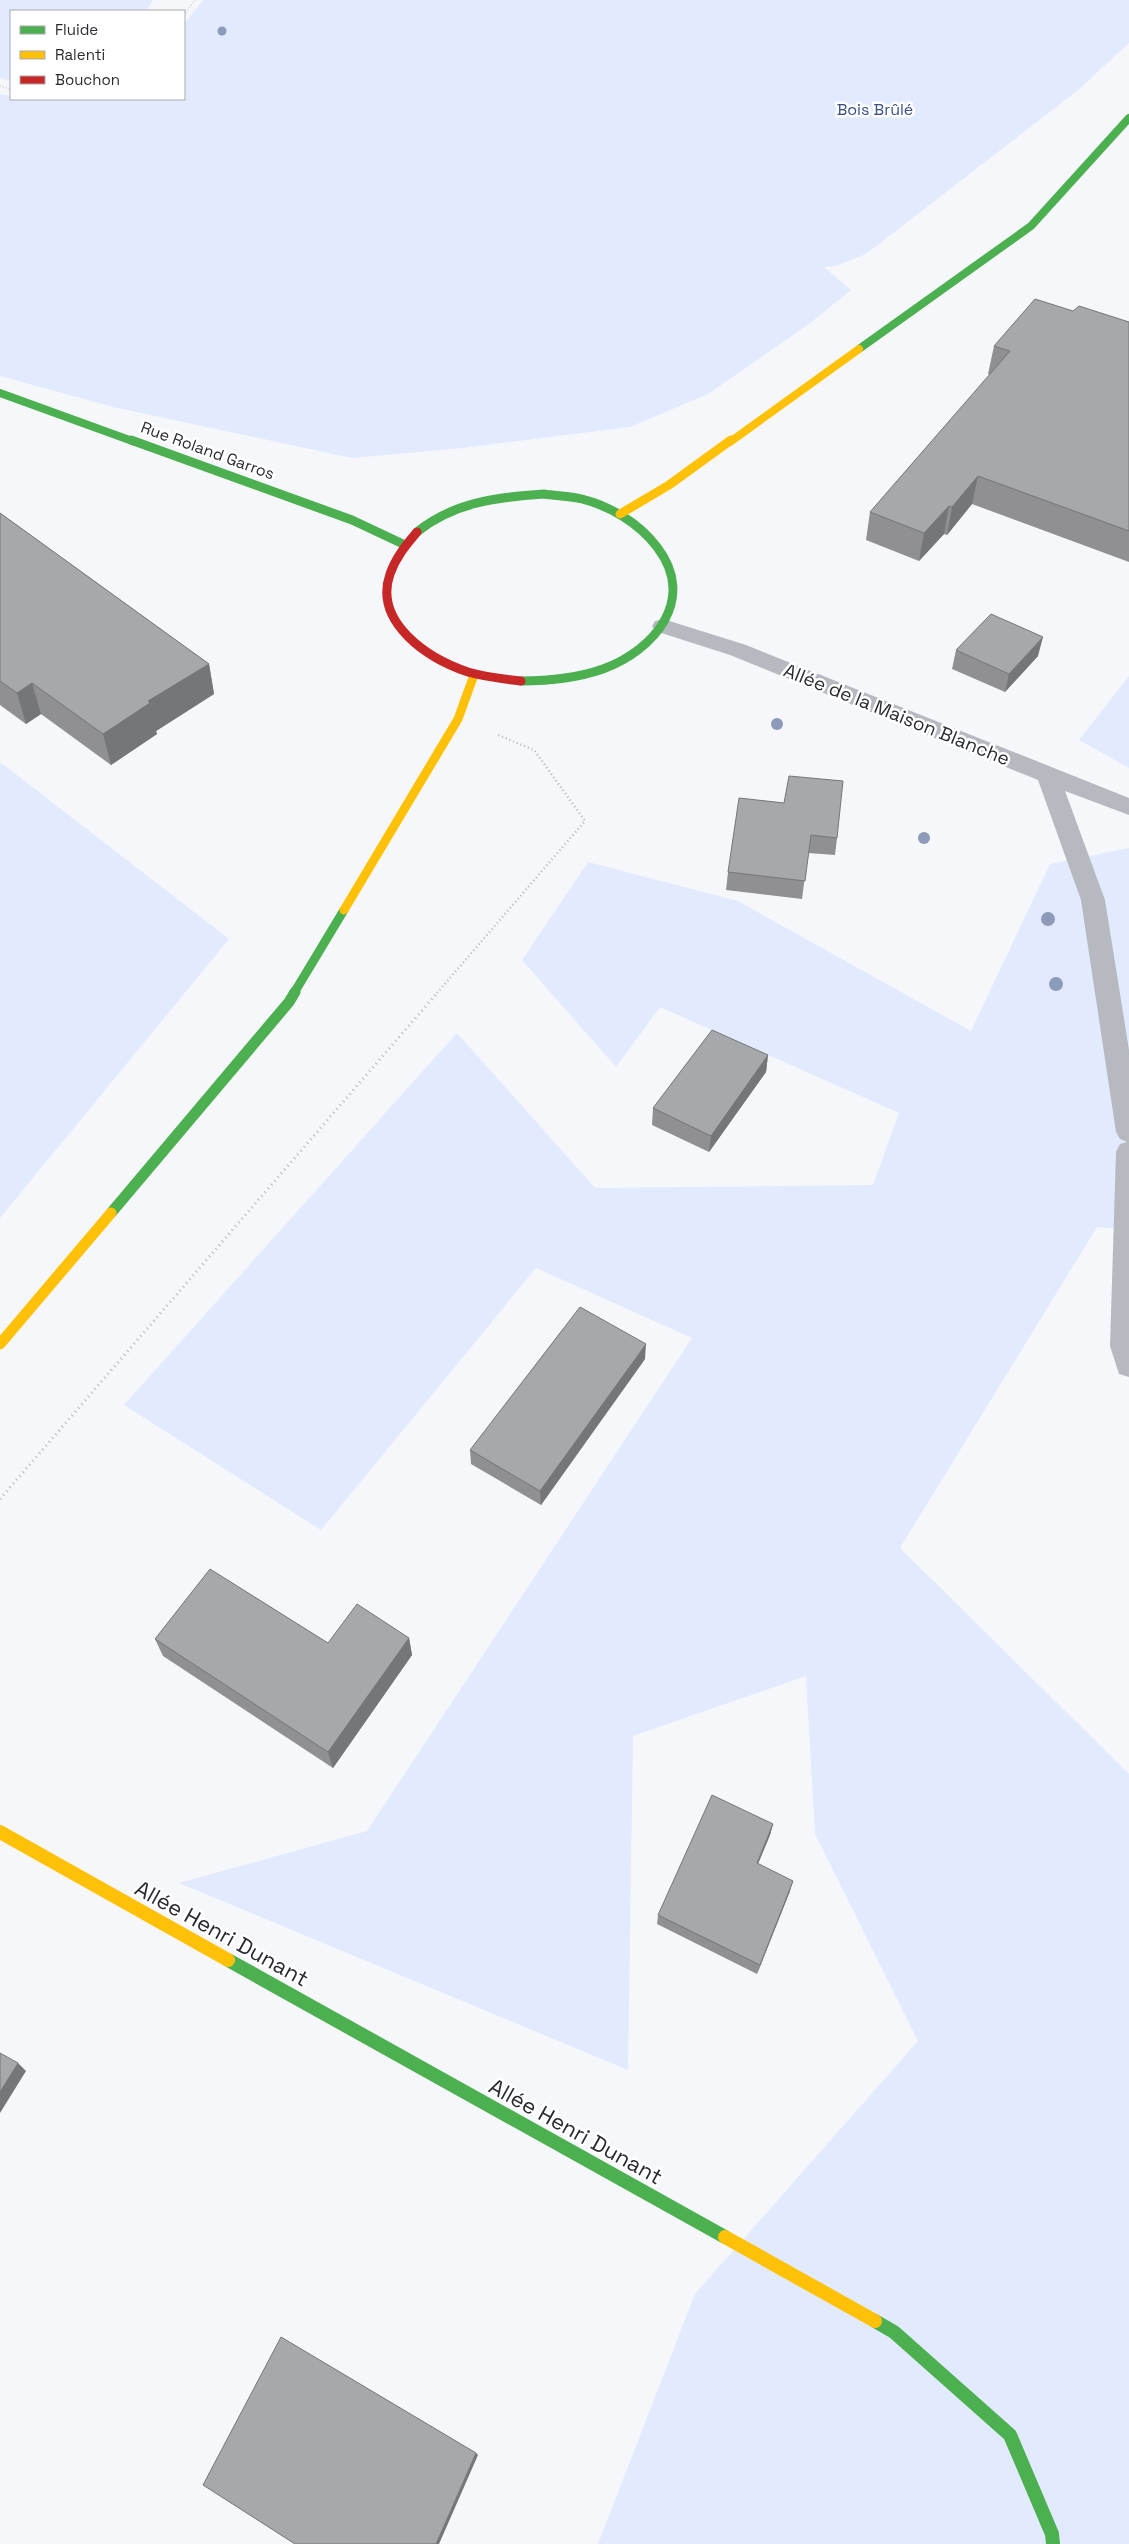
<svg xmlns="http://www.w3.org/2000/svg" width="1129" height="2544" font-family="'Space Grotesk',sans-serif">
<rect width="100%" height="100%" fill="#f6f7fa"/>
<!-- green -->
<path fill="#e2eafd" d="M0,0H153L146,11H11V81L0,78Z
M203,0H1129V43L1077,91L866,254L836,266L824,267L851,290L809,324L708,394L630,427L462,448L352,458L113,407L0,376V94L11,96V99L34,100L184,99V24Z
M1129,676V768L1079,740Z
M0,762L229,939L0,1218Z
M1129,848V1230L1097,1227L900,1548L1129,1774V2544H598L695,2294L918,2041L815,1834L806,1676L633,1736L628,2070L179,1883L367,1831L692,1338L536,1268L321,1530L124,1405L457,1033L595,1188L873,1185L899,1113L660,1007L616,1067L522,960L588,862L738,901L971,1031L1050,864Z"/>
<g fill="none" stroke-linecap="round" stroke-linejoin="round">
<!-- path-far2 -->
<path stroke="#b6b8bc" stroke-width="2" stroke-dasharray="0.5 2.5" stroke-linecap="butt" d="M184,15L195,0
M0,86L11,89"/>
<!-- path-far1 -->
<path stroke="#b6b8bc" stroke-width="2.5" stroke-dasharray="1 3" stroke-linecap="butt" d="M437,993L585,821L534,750L498,735"/>
<!-- path -->
<path stroke="#b6b8bc" stroke-width="3" stroke-dasharray="1 4" stroke-linecap="butt" d="M0,1499L438,992"/>
<!-- street -->
<path fill="#b6b9bf" fill-rule="evenodd" d="M663,619L746,645L1129,798V815L1065,791L1105,900L1129,1050V1377L1119,1374L1110,1346L1116,1152L1120,1144L1127,1142L1120,1139L1116,1132L1081,900L1038,780L730,655L655,631L652,626L655,621Z"/>
<!-- fast-far3 -->
<path stroke="#4caf50" stroke-width="8" d="M859,349L1031,226L1129,118
M0,393L135,442"/>
<!-- fast-far2 -->
<path stroke="#4caf50" stroke-width="9" d="M131,440L352,520L403,544
M417,532C454,502 498,497 544,494
M521,681C549,681 577,678 603,669C655,650 697,599 657,547C639,523 610,506 582,499C569,496 557,496 544,494
M294,993L344,910"/>
<!-- fast-far1 -->
<path stroke="#4caf50" stroke-width="11" d="M111,1213L289,1002L295,992"/>
<!-- fast -->
<path stroke="#4caf50" stroke-width="14" d="M228,1960L725,2237
M875,2321L894,2332L1010,2435L1052,2534L1053,2544"/>
<!-- slow-far3 -->
<path stroke="#ffc107" stroke-width="8" d="M730,442L859,349"/>
<!-- slow-far2 -->
<path stroke="#ffc107" stroke-width="9" d="M620,514L669,485L731,440
M344,910L458,719L474,675"/>
<!-- slow-far1 -->
<path stroke="#ffc107" stroke-width="11" d="M0,1344L111,1213"/>
<!-- slow -->
<path stroke="#ffc107" stroke-width="14" d="M0,1832L228,1960
M725,2237L875,2321"/>
<!-- jam -->
<path stroke="#c62828" stroke-width="9" d="M417,532C406,545 396,557 390,574C373,623 429,659 468,672C485,677 503,679 521,681"/>
</g>
<!-- trees -->
<g fill="#8e9aba">
<circle cx="222" cy="31" r="4.5"/>
<circle cx="777" cy="724" r="6"/>
<circle cx="924" cy="838" r="6"/>
<circle cx="1048" cy="919" r="7"/>
<circle cx="1056" cy="984" r="7"/>
</g>
<!-- wall -->
<path fill="#909094" d="M1073,311L1129,322V562L972,504L947,535L944,534L919,561L866,540L870,512L990,375L988,374L994,346Z
M0,513L209,664L214,694L156,731L157,734L111,765L41,714L26,724L0,705Z
M956,650L1038,656L1005,692L952,669Z
M784,803L837,838L835,855L808,853L802,899L726,890L728,872Z
M768,1055L766,1072L709,1152L652,1125L653,1108Z
M645,1359L541,1505L471,1464L470,1450Z
M409,1638L412,1655L333,1768L163,1656L155,1639L328,1643Z
M773,1824L770,1835L758,1864L790,1891L757,1974L657,1924L658,1915Z"/>
<!-- shaded-wall -->
<path fill="#757678" d="M978,476L972,504L947,535L952,507Z
M949,506L944,534L919,561L924,533Z
M1043,637L1038,656L1005,692L1009,674Z
M209,664L214,694L156,731L157,734L111,765L103,734L148,701Z
M32,683L41,714L26,724L17,693Z
M768,1055L766,1072L709,1152L711,1136Z
M646,1344L645,1359L541,1505L540,1491Z
M409,1638L412,1655L333,1768L328,1752Z
M773,1824L770,1835L754,1873L757,1863Z
M793,1881L790,1891L757,1974L760,1965Z
M18,2063L26,2071L0,2113V2092Z
M476,2453L478,2455L439,2544H436Z"/>
<!-- building -->
<path fill="#a7a8ac" stroke="#757678" d="M1035,299L1073,311L1079,306L1129,322V531L978,476L952,507L949,506L924,533L870,512L1010,351L994,346Z
M0,513L209,664L148,701L150,703L103,734L32,683L17,693L0,681Z
M991,614L1043,637L1009,674L956,650Z
M789,776L843,781L837,838L811,835L805,881L728,872L739,798L784,803Z
M712,1030L768,1055L711,1136L653,1108Z
M580,1307L646,1344L540,1491L470,1450Z
M210,1569L328,1643L357,1604L409,1638L328,1752L155,1639Z
M712,1795L773,1824L757,1863L793,1881L760,1965L658,1915Z
M0,2053L18,2063L0,2092Z
M281,2337L476,2453L436,2544H295L203,2485Z"/>
<g text-anchor="middle" stroke-width="5" stroke-linejoin="round" paint-order="stroke">
<!-- far-park labels -->
<g font-size="16" fill="#394e85" stroke="#fff">
<text x="875" y="115">Bois Brûlé</text>
</g>
<!-- far-street labels -->
<g font-size="16" fill="#292b31" stroke="#fff">
<text transform="translate(208 450) rotate(20)" y="6">Rue Roland Garros</text>
</g>
<!-- street labels -->
<g font-size="19" fill="#292b31" stroke="#fff">
<text transform="translate(897 714) rotate(22)" y="7">Allée de la Maison Blanche</text>
</g>
<!-- near-street labels -->
<g font-size="22" fill="#292b31" stroke="#fff">
<text transform="translate(222 1933) rotate(29)" y="8">Allée Henri Dunant</text>
<text transform="translate(576 2131) rotate(29)" y="8">Allée Henri Dunant</text>
</g>
</g>
<!-- legend -->
<rect x="10" y="10" width="175" height="90" fill="#ffffff" stroke="#a9aaad"/>
<rect x="20" y="26" width="25" height="8" fill="#4caf50" stroke="#a9aaad"/>
<text x="55" y="35" font-size="15" fill="#292b31">Fluide</text>
<rect x="20" y="51" width="25" height="8" fill="#ffc107" stroke="#a9aaad"/>
<text x="55" y="60" font-size="15" fill="#292b31">Ralenti</text>
<rect x="20" y="76" width="25" height="8" fill="#c62828" stroke="#a9aaad"/>
<text x="55" y="85" font-size="15" fill="#292b31">Bouchon</text>
</svg>
